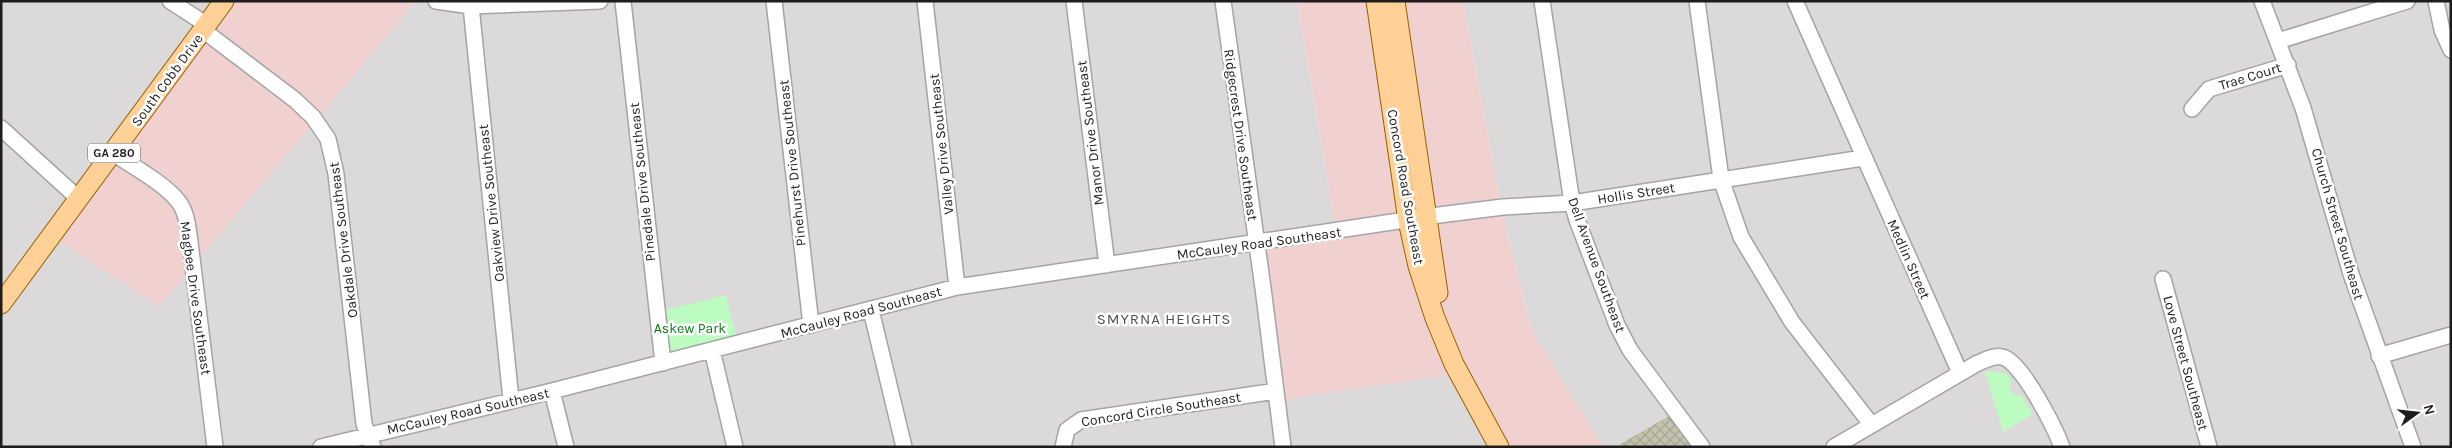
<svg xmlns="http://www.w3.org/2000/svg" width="2452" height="448" font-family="Karla,sans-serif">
<defs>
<pattern id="construction-cross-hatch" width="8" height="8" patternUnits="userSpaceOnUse" patternTransform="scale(1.25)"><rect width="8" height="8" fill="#c3c3ad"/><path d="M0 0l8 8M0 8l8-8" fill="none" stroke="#a7a794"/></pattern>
</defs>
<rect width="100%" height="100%" fill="#eeeae2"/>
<!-- residential -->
<path fill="#dbd9d9" d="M1,1H219L159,306L416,1H1297L1335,222L1274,401L1449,374L1490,442L1479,447H1Z
M1463,1H2451V447H1700L1676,412L1615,447H1603L1531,329L1501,207Z"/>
<!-- commercial -->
<path fill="#f0d1d0" d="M219,1H416L159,306L48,234Z
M1297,1H1463L1501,207L1531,329L1603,447H1479L1489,442L1449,375L1273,401L1256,234L1335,222Z"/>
<!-- construction -->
<path fill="url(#construction-cross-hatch)" d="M1676,412L1700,447H1615Z"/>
<!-- park -->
<path fill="#bcfcc0" d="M726,295L737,339L669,356L661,311Z
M1988,371L2008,374L2012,381L2009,386C2010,393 2015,397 2021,395L2033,414L2003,432L1985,372Z"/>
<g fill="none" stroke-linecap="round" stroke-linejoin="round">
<defs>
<path id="minor" d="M170,1L207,25
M436,1L471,6L600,1
M623,1L663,363
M774,1L811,325
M925,1L957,287
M1074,1L1107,265
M1223,1L1263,288L1283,447
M1542,1L1572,203L1577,220L1617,325L1630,350L1702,447
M1697,1L1721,179L1741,237L1792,322L1871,424
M1795,1L1960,373
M2262,1L2303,108L2351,274L2413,447
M2436,1L2442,30L2451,50
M471,6L511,400
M203,30L295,100L313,117L328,139L336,174L364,424L373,447
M2278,41L2407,1
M2192,109L2209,89L2288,65
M1,128L79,199
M113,153C132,166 164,183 178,201C187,212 188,228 190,242L215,447
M2163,279L2209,447
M871,310L904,447
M712,350L735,447
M2379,356L2451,335
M552,391L566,447
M321,447L552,391L957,287L1439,215L1503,207L1572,203L1863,158
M1063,447L1067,430L1081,420L1276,391
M1834,447L1976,364C1983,361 1993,355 2002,357C2021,360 2055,428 2062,447"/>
<path id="major" d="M1376,1L1408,221L1418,266L1435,318L1454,364L1499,447
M1395,1L1438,293
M1,304L224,1"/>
</defs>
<!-- minor casing -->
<use href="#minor" stroke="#a4a4a4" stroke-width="18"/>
<!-- major casing -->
<use href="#major" stroke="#956200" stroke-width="21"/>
<!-- minor -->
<use href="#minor" stroke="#fff" stroke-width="15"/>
<!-- major -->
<use href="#major" stroke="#ffd196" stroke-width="19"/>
</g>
<g text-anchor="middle" stroke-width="5" stroke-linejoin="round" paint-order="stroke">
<!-- shield labels -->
<rect fill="#fff" stroke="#616161" stroke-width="1" x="88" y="143.5" width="52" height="19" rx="4"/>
<g font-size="12" font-weight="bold" fill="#1d1d1d">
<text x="114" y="157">GA 280</text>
</g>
<!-- street labels -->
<g font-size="14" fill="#1d1d1d" stroke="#fff">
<text transform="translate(2250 76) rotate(-17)" y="5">Trae Court</text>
<text transform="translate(167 80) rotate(-54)" y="5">South Cobb Drive</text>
<text transform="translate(1090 133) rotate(-97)" y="5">Manor Drive Southeast</text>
<text transform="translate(1241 135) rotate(82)" y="5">Ridgecrest Drive Southeast</text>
<text transform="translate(941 144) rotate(-96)" y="5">Valley Drive Southeast</text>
<text transform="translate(792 163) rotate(-96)" y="5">Pinehurst Drive Southeast</text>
<text transform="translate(642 182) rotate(-96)" y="5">Pinedale Drive Southeast</text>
<text transform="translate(1406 187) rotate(80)" y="5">Concord Road Southeast</text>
<text transform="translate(1636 193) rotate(-9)" y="5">Hollis Street</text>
<text transform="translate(491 203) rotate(-96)" y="5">Oakview Drive Southeast</text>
<text transform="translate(2338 224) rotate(74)" y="5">Church Street Southeast</text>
<text transform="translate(343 240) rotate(-97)" y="5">Oakdale Drive Southeast</text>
<text transform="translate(1259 243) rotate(-8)" y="5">McCauley Road Southeast</text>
<text transform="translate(1909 259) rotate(66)" y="5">Medlin Street</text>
<text transform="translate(1597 265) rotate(70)" y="5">Dell Avenue Southeast</text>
<text transform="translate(196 298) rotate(82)" y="5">Magbee Drive Southeast</text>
<text transform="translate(861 312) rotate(-15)" y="5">McCauley Road Southeast</text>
<text transform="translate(2186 363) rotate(75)" y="5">Love Street Southeast</text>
<text transform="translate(1161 409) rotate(-9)" y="5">Concord Circle Southeast</text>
<text transform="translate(468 411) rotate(-13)" y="5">McCauley Road Southeast</text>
</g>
<!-- park labels -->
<g font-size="14" fill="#067f0f" stroke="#fff">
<text x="690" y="333">Askew Park</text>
</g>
<!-- neighbourhood labels -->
<g font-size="15" letter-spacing="1" fill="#505050" stroke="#fff">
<text x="1164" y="324">SMYRNA HEIGHTS</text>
</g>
</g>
<!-- border -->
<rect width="2452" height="448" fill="none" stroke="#1d1d1d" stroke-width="5"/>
<!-- north arrow -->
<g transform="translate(2417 413) rotate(75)" stroke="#ffffff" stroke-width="4" paint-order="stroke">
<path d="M0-4L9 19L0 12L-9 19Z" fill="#1d1d1d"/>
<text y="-8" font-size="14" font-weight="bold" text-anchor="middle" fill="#1d1d1d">N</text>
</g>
</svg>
